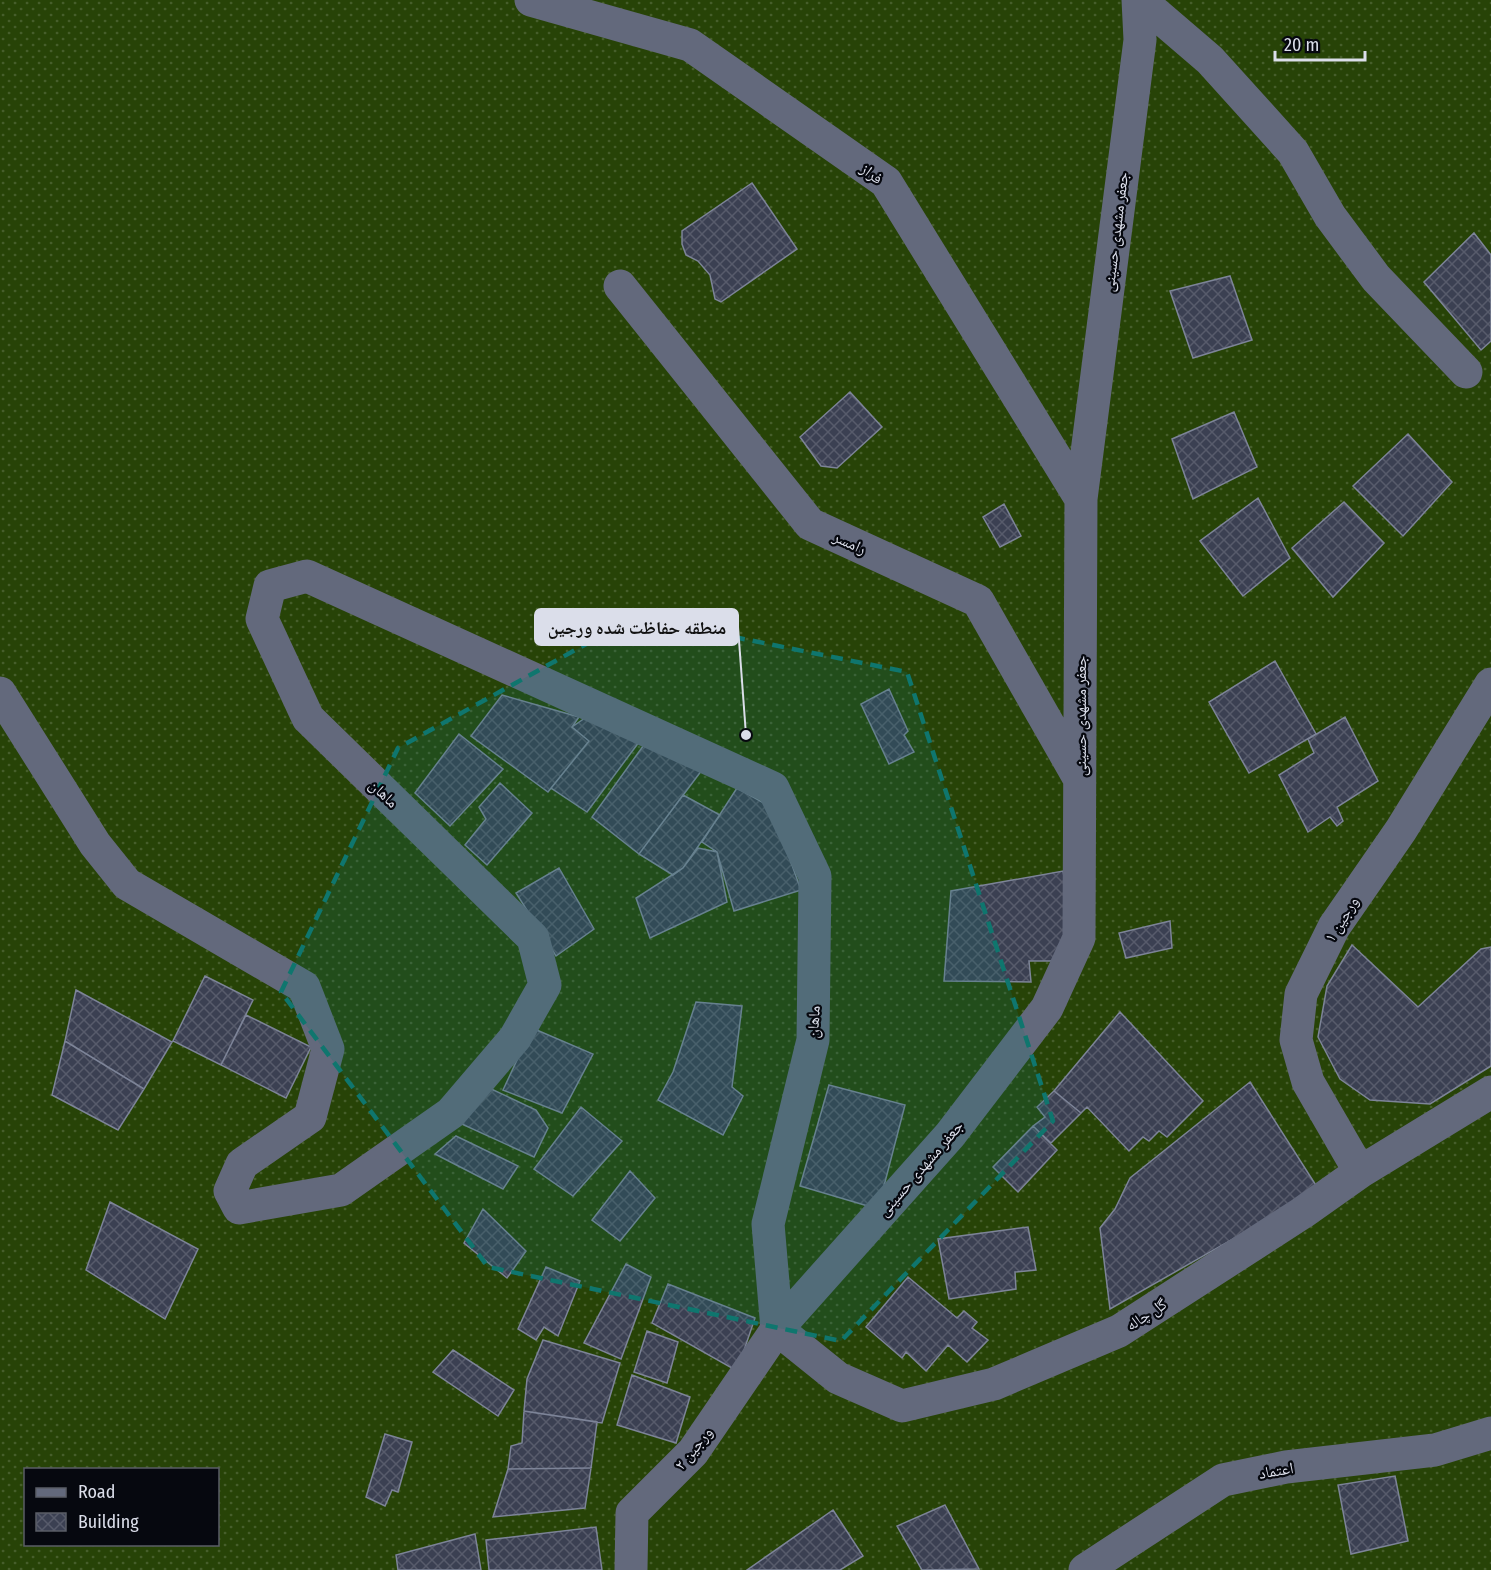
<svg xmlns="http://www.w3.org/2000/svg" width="1491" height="1570" font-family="'Fira Sans Condensed','Noto Naskh Arabic',sans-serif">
<defs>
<pattern id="grass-dots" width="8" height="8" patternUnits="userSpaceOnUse" patternTransform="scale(1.5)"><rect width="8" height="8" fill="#274307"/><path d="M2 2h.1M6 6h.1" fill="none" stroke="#465e2b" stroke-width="1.8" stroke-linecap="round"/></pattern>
<pattern id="building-cross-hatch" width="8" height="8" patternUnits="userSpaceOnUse" patternTransform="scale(1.5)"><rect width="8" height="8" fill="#3b4052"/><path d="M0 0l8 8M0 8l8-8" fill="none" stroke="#575b6b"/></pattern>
</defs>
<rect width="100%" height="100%" fill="#191d2d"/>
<!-- grass -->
<path fill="url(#grass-dots)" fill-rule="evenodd" d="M0,0H1491V1570H0ZM26,1470H218V1544H26Z"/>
<!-- building -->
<path fill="url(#building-cross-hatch)" stroke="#7d8498" stroke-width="1.5" d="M752,183L797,249L721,302L715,299L710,275L698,261L686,255L682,244V231Z
M1474,233L1491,255V341L1481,350L1424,282Z
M1230,276L1252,340L1193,358L1170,291Z
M850,392L882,427L837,468L821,466L800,437Z
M1234,412L1257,467L1193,499L1172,439Z
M1408,434L1452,482L1403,536L1353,486Z
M1258,498L1290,558L1243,596L1200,541Z
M1344,502L1384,543L1333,597L1292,548Z
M1004,504L1021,536L1000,547L983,517Z
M1275,661L1316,734L1249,773L1209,702Z
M889,689L908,731L904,735L914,752L889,764L861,704Z
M502,695L579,717L572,727L589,741L548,792L471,736Z
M1345,717L1378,781L1337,807L1343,821L1337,826L1330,817L1308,832L1279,775L1314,753L1308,739Z
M585,718L642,738L587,812L551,788L589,741L572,727Z
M459,734L503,769L450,826L415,793Z
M646,742L702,770L639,854L592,817Z
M500,783L532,813L487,865L465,845L486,819L479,807Z
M737,788L771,807L801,890L734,911L717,852L702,842Z
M683,795L720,815L683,868L673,875L639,854Z
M698,848L717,852L727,902L650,938L636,898L683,868Z
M559,868L594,929L556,956L516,893Z
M1063,871L1072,926L1066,961H1029L1031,982L944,981L951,891Z
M1170,921L1172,948L1126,958L1119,933Z
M1352,945L1418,1007L1481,949L1491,947V1066L1430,1104L1370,1100L1340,1079L1318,1037L1327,986Z
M205,976L253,1000L221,1065L173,1041Z
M76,990L172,1042L144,1089L65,1041Z
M696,1002L742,1006L732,1087L743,1096L723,1135L658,1100L673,1072Z
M1120,1012L1203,1101L1167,1137L1159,1131L1149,1141L1143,1137L1129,1151L1087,1107L1081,1113L1054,1091Z
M246,1015L311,1047L286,1098L221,1065Z
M532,1028L593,1054L562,1113L503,1090Z
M65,1041L144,1089L118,1130L52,1095Z
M1250,1082L1319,1190L1110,1309L1100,1228L1115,1209L1130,1178Z
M829,1085L905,1105L878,1209L800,1186Z
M487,1087L536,1110L548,1128L534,1157L453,1120Z
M1054,1091L1081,1113L1051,1143L1033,1126L1045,1117L1037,1107Z
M581,1107L622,1141L573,1196L534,1169Z
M1033,1126L1057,1150L1018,1192L993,1167Z
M456,1136L518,1166L503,1189L435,1154Z
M630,1171L655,1198L620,1241L592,1220Z
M110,1202L198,1249L165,1319L86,1270Z
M483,1209L526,1251L507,1278L464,1243Z
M1028,1227L1036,1270L1015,1272L1016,1289L949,1299L938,1239Z
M626,1264L651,1277L621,1359L584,1343Z
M546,1267L580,1281L558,1336L544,1327L536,1340L518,1329Z
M908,1277L957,1318L964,1311L977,1322L972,1328L988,1340L967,1362L948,1345L926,1371L906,1352L902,1358L866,1327Z
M668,1284L755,1318L737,1371L652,1323Z
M647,1331L678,1342L667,1383L634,1372Z
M543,1340L620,1363L602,1423L524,1411L527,1379Z
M453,1350L514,1390L498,1416L433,1372Z
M632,1375L690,1397L676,1443L617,1425Z
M524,1411L597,1422L591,1468L508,1469L511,1446L522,1443Z
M385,1434L412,1442L398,1492L392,1490L385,1506L366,1497Z
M591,1468L585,1508L493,1517L508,1469Z
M1395,1476L1408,1541L1351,1554L1338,1485Z
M945,1505L979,1569L922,1570L897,1526Z
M833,1510L863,1556L840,1570H747Z
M596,1527L602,1570H489L486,1540Z
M475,1534L481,1570H398L396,1555Z"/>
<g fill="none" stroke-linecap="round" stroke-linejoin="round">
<!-- minor -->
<path stroke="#63697c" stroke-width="33" d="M531,0L690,45L886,182L1081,499
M1140,0L1210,60L1293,152L1330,216L1376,278L1466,372
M620,286L810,524L978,601L1079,778
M0,693L95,844L127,884L304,987L328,1049L310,1117L242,1164L230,1191L239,1208L341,1190L451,1113L515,1038L545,985L533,938L308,718L262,619L270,586L307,576L773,788L815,876L813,1040L768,1224L777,1329
M1360,1172L1308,1082L1296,1040L1301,994L1334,927L1401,830L1491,684
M777,1329L838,1378L902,1406L994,1384L1119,1331L1302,1213L1360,1172L1491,1092
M631,1570L632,1513L693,1452L777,1329L950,1135L1047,1008L1079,938L1081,499L1140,40L1138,0
M1085,1570L1223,1480L1286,1467L1435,1450L1491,1433"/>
</g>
<!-- marked area -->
<path fill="#0f766e" fill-opacity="0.2" stroke="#0f766e" stroke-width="4.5" stroke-dasharray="12 8" stroke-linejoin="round" d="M635,617L907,672L1053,1121L841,1341L488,1267L281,992L398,748Z"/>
<g text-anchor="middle" stroke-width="4.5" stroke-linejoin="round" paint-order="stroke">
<!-- street labels -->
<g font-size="16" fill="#dbdeea" stroke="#06080f">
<text transform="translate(872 173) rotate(37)" y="6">فراز</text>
<text transform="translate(1115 232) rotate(-83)" y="6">جعفر مشهدی حسینی</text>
<text transform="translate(850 542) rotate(25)" y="6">رامسر</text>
<text transform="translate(1080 716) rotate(-90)" y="6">جعفر مشهدی حسینی</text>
<text transform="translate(384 793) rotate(44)" y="6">ماهان</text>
<text transform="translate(1341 919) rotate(-58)" y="6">ورجین ۱</text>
<text transform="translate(813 1022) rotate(-87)" y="6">ماهان</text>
<text transform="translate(920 1168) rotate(-49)" y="6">جعفر مشهدی حسینی</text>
<text transform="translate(1146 1314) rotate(-33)" y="6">گل چاله</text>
<text transform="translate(693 1448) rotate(-51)" y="6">ورجین ۲</text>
<text transform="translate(1276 1470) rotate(-10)" y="6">اعتماد</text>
</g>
</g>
<!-- callouts -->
<path fill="none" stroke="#dbdeea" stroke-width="2" d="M746 735L738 627"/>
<circle fill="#dbdeea" stroke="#06080f" stroke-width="2" cx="746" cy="735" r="6"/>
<rect fill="#dbdeea" stroke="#dbdeea" stroke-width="2" x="535" y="609" width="203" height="36" rx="6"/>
<g font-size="18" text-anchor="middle" font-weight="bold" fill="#111">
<text x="637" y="634">منطقه حفاظت شده ورجین</text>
</g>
<!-- legend -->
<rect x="24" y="1468" width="195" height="78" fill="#06080f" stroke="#5b5e67" stroke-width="1.5"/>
<rect x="36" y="1488" width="30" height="9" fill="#63697c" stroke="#5b5e67" stroke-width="1.5"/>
<text x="78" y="1498" font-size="18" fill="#dbdeea">Road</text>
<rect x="36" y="1513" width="30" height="18" fill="url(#building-cross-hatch)" stroke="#5b5e67" stroke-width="1.5"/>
<text x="78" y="1528" font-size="18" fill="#dbdeea">Building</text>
<!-- scale -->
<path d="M1275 51v9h90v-9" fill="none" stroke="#dbdeea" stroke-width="3"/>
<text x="1284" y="51" font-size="18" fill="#dbdeea" stroke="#06080f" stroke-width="4.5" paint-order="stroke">20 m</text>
</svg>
